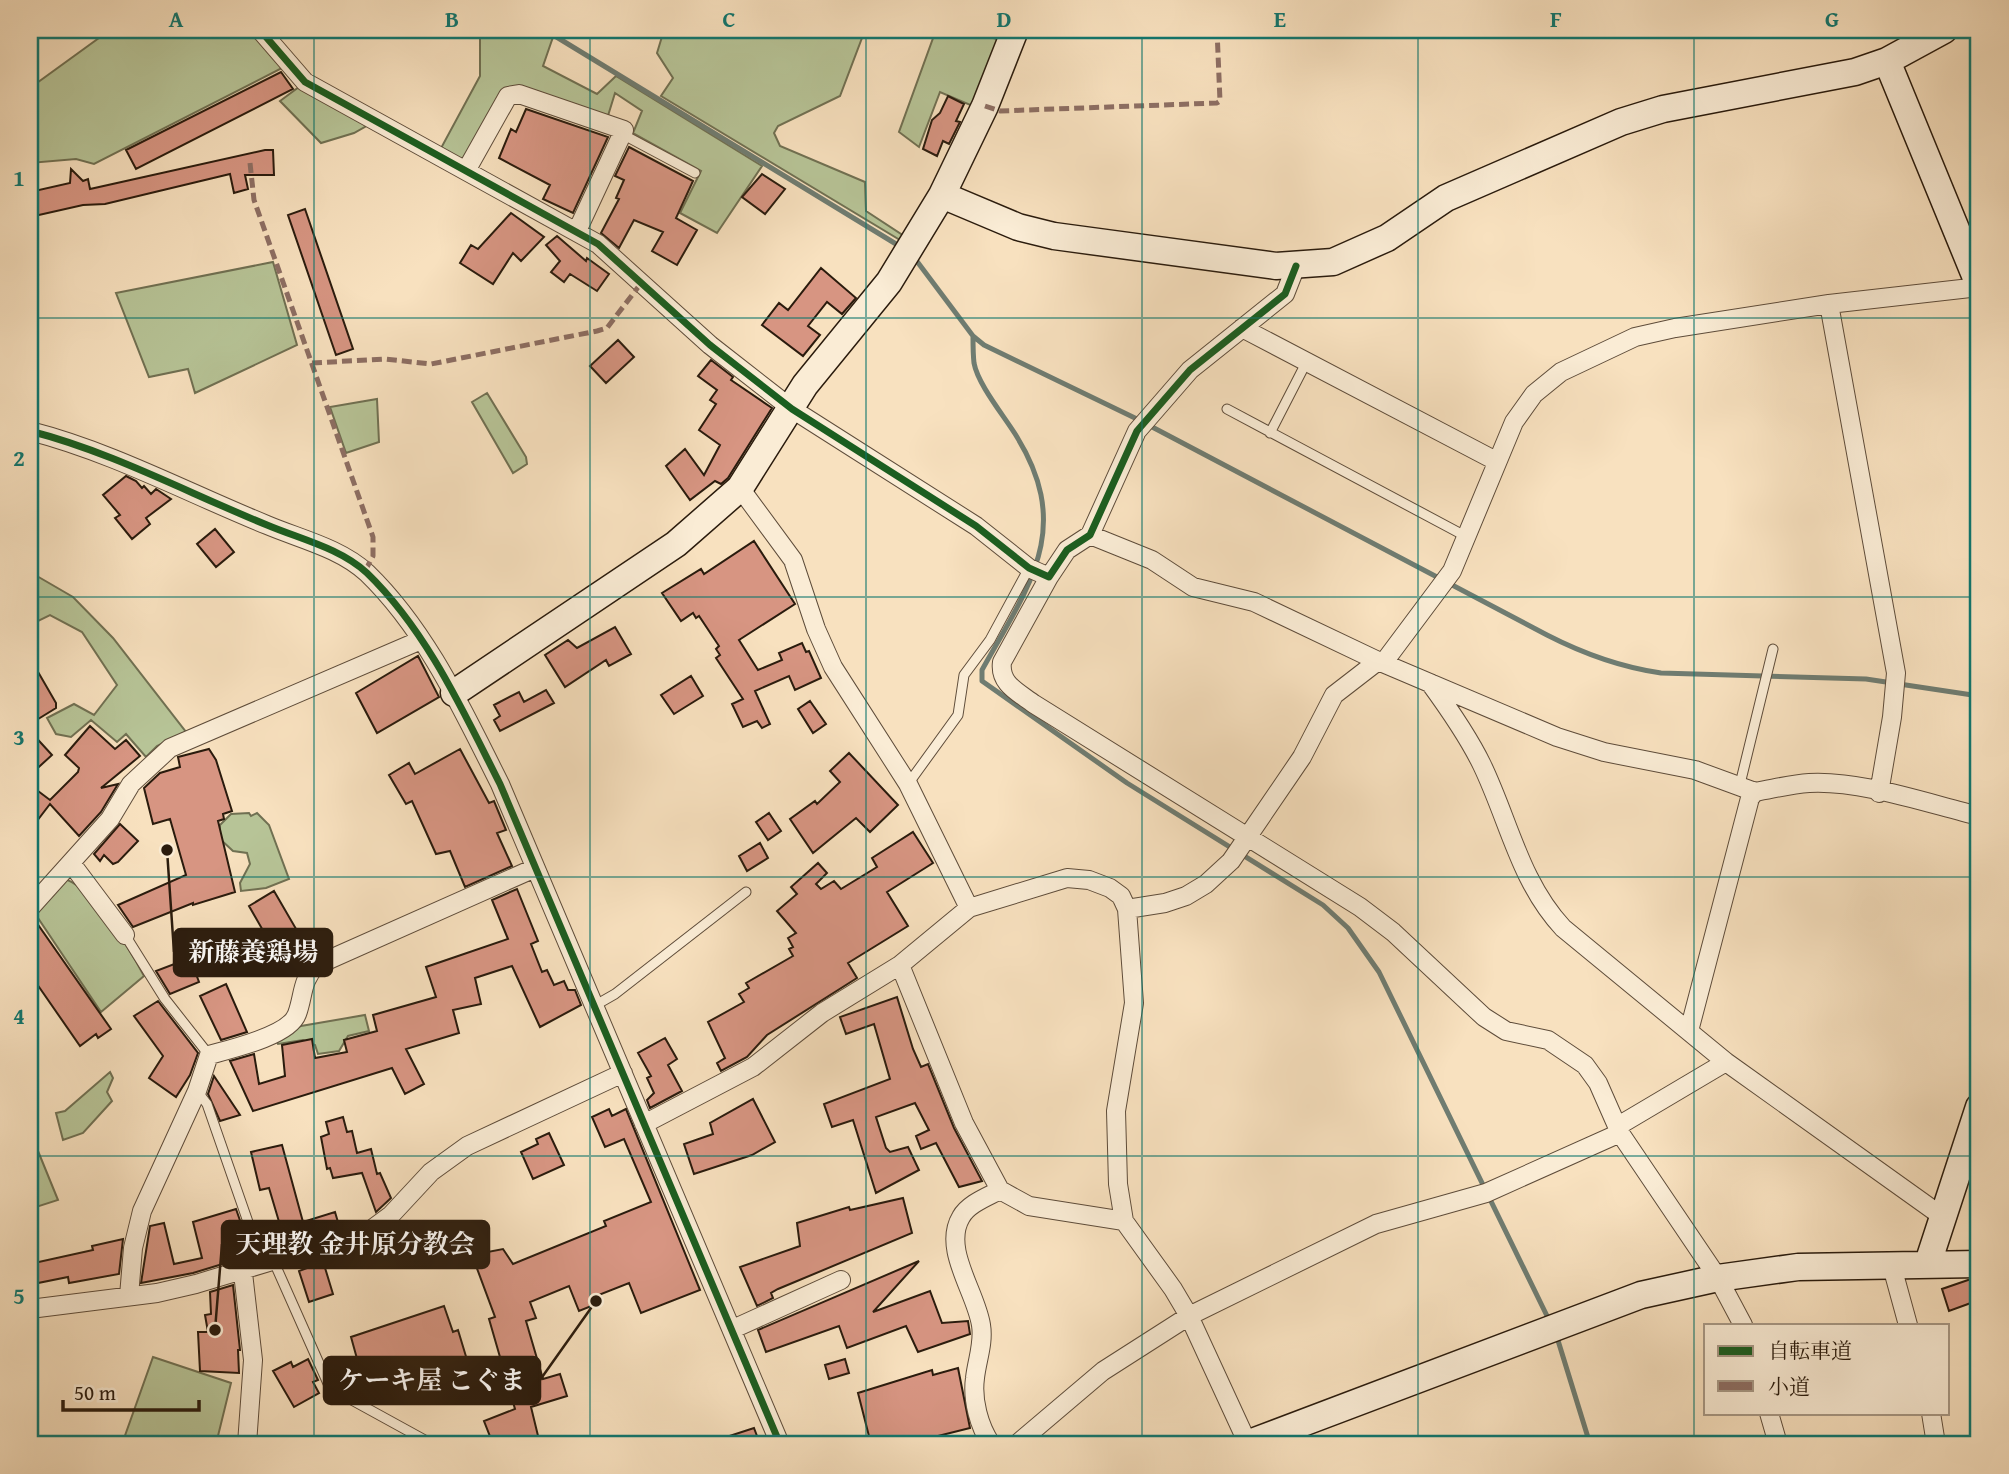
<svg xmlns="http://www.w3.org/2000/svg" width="2009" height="1474" font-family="'Gentium Book Plus','Noto Serif JP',serif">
<rect width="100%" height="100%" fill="#f8e1bf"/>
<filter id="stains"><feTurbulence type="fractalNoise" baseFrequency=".00286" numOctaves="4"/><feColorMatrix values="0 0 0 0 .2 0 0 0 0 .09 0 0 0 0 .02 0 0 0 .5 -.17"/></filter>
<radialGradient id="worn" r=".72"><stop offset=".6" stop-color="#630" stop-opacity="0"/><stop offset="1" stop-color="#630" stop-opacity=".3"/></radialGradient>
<!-- green -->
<path fill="#b7c497" stroke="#707052" stroke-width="2" d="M110,30H253L286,66L94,164L76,159L30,163V88Z
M473,30H541L553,37L543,66L597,94L616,76L762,166L717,233L680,213L701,171L633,133L642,111L615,93L607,119L523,88L471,155L460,161L440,150L480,76V34Z
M664,30H865L840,96L778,126L774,133L780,146L865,182L866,211L904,236L900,240L661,96L673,78L657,53Z
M936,30H962L1001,40L975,107L940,92L919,147L899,132Z
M303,84L370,124L354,133L321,143L280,101Z
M273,262L297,345L195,393L188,369L149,377L116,293Z
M487,393L526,457L527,464L513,473L472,402Z
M377,399L379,442L346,453L330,407Z
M30,572L73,597L113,638L186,732L157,746L146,757L126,734L117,742L91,720L71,737L56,734L47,718L74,704L94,715L117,685L82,632L50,615L30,625Z
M249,813L251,816L257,813L269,825L289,879L266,888L241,891L240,883L250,864L247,853L233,851L219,838L220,825L231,814Z
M63,879C89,882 132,953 144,976L101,1012L34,912Z
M365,1015L369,1031L348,1036L339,1051L318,1054L315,1045L303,1040L278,1044L276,1040L301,1026Z
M110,1072L113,1078L107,1092L112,1101L83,1133L63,1140L56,1113L65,1111Z
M38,1151L58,1200L30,1209V1153Z
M153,1357L231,1383L216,1444H122Z"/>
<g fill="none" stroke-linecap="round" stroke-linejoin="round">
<!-- stream -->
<path stroke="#6f7c71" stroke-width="5" d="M545,30L896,244
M916,260L973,336L984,345L1137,419L1547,635C1584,654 1619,667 1661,673L1866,679L1979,696
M973,336C973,345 973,354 974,363C978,385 1005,417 1017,437C1074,530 1028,587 982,670V681L1127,783L1323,905L1348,928L1379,972L1550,1322
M1556,1334L1590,1444"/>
</g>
<!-- building -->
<path fill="#d79582" stroke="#2a1b0d" stroke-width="2" d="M281,72L293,89L136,169L126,150Z
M948,96L964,104L956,121L960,122L949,144L943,141L937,156L923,149L932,120L940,113Z
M526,109L608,137L573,213L543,199L550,185L499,158L511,129L516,132Z
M629,147L693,181L676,218L697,230L677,265L652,251L663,232L634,220L619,248L601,233L619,199L616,198L624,180L615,176Z
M265,150H273L274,175H245L248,189L234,193L230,174L105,204L83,205L30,217V192L70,183L71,169L83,181L88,179L90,189Z
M762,174L785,189L765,214L742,197Z
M305,209L353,349L336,355L288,215Z
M511,213L544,237L521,261L513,253L493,284L460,263L471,245L478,249Z
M557,236L586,261L587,258L609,274L597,291L570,274L564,282L551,272L560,261L546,245Z
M821,268L856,298L842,314L827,302L808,326L820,335L803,356L762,325L779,303L788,310Z
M618,340L634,357L606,383L590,366Z
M711,360L733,377L731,380L772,408L728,478L721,484L715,481L690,500L666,466L685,449L704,475L720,445L699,430L716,404L710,400L717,390L698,376Z
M126,476L136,481L142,488L144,486L151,494L156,489L171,499L146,518L150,524L132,539L115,518L120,515L103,495Z
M215,529L234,552L216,567L197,544Z
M754,541L795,604L739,640L758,670L782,660L779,653L802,643L806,652L809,651L821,678L795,690L789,676L755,691L770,724L762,728L757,721L743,727L732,704L743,699L716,658L720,655L716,649L719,646L699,616L696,618L693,613L681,621L662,593L701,569L704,574Z
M615,627L631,654L609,666L606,660L565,687L545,655L568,640L577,648Z
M418,656L439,697L377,733L356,693Z
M30,658L56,703V708L30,724Z
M691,676L703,696L674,714L661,695Z
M546,690L554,703L500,731L494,720L500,716L494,705L519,692L524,702Z
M810,701L826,724L813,733L798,709Z
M90,726L115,749L126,740L140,756L101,788L118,784L101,812L79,836L50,804L30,830V785L50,800L78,772L79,768L65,755Z
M30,731L52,755L30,775Z
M209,749L216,760L232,811L223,814L224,819L218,821L235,892L193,905V903L133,927L118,905L186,875L170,819L153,824L144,788L160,773L180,767L178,757Z
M460,749L489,803L494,801L506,830L497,833L512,866L465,887L450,851L436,854L412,801L406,804L389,775L409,763L415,774Z
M849,753L898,805L870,832L856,818L813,853L790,819L815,801L817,804L840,782L830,771Z
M769,813L781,831L768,840L756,822Z
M120,824L138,841L118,862L113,864L104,855L100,861L94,854Z
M913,832L933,863L887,892L908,926L848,963L857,978L767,1035L747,1057L721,1071L717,1063L725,1058L708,1022L744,1002L739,994L749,988L746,983L793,956L789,949L793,947L788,938L796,933L777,911L797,894L791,887L818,863L827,873L816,884L821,889L834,881L841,889L877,867L872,858Z
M760,843L768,858L747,871L739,856Z
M517,889L538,941L531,944L542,972L547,970L554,985L564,981L568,990H575L581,1005L540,1027L512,966L475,978L481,1004L453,1010L459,1033L406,1049L424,1084L405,1094L392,1068L253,1111L230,1061L254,1054L259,1084L285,1076L282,1045L312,1039L315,1058L347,1052L344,1040L377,1031L373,1015L436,997L426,967L508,939L492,900Z
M274,891L299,934L273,948L249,906Z
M30,919H34L111,1029L98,1038L96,1034L80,1046L30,974Z
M190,958L199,982L170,994L156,971Z
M226,984L247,1032L221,1040L200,996Z
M897,997L913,1049L921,1067L928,1064L954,1128L982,1181L959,1187L936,1143L921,1149L916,1136L929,1130L915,1103L876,1117L886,1148L890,1152L908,1147L919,1170L876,1193L853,1120L832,1127L824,1104L890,1079L874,1024L846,1034L840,1017Z
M158,1001L198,1053L190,1075L176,1097L149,1078L163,1056L134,1016Z
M665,1038L677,1059L668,1065L682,1091L650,1108L647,1100L654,1093L647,1078L651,1076L638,1053Z
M214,1076L240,1115L220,1121L208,1094Z
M753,1099L775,1142L752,1155L694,1174L684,1144L713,1134L710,1123Z
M609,1109L612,1116L626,1109L700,1290L641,1313L629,1283L596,1296L599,1303L579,1311L569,1286L530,1302L536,1318L526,1321L543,1379L560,1374L567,1396L531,1407L540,1444H493L484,1421L515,1409L489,1319L495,1317L472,1255L503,1249L513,1264L606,1226L604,1221L651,1202L624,1139L605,1147L592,1117Z
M343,1117L347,1132L352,1131L357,1153L371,1149L377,1174L380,1173L391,1198L376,1212L362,1173L333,1178L330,1168L327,1169L321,1137L329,1134L326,1122Z
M549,1133L564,1165L533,1179L521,1152L538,1144L536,1139Z
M282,1145L303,1222L335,1212L340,1229L265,1250L259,1232L280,1225L269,1188L260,1190L251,1152Z
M903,1198L912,1233L778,1289L771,1293L773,1298L757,1306L740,1267L800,1246L797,1223L849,1207L850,1210Z
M236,1209L252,1255L193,1273L141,1283L150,1226L164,1223L174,1264L202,1258L193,1222Z
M123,1239L119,1274L69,1283L68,1277L38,1283L34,1263L93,1250L92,1246Z
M322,1258L333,1294L309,1302L299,1271L310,1267L308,1262Z
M919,1261L873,1312L930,1291L942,1323L968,1321L970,1334L918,1352L906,1326L847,1348L839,1326L766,1352L758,1330Z
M1968,1280H1974L1979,1300L1949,1311L1942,1289Z
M233,1285L240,1350H238L239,1373L200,1371L198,1332H208L205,1315L211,1314L210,1292Z
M444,1306L453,1332L458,1330L471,1373L373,1404L369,1402L351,1337Z
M308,1359L318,1380L313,1382L319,1393L294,1407L273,1371L291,1362L293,1367Z
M845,1359L849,1373L829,1379L825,1365Z
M958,1368L970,1428L906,1444H871L858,1393L932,1370L933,1375Z
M754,1428L760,1444H714V1441Z"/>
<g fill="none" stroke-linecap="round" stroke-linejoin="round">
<defs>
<path id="lane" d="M622,134L695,173
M1227,409L1467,537
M1270,433L1306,363
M908,784L958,715L964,675L990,640L1029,568
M1740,784L1773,649
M125,935L165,999L209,1055
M594,1006L615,994L746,892
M197,1091L207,1104L263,1265
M274,1262L330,1388L432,1444"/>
<path id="street" d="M260,30L305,82L598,244L710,345L792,409L976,526L1029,568L1049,577L1067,550L1090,535L1137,431L1190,370L1285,294L1296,266
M467,169L508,96L519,94L624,130L577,231
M1829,304L1896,673L1892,717L1879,793
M1242,328L1496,461
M30,431C112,452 188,493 267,525C300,539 340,548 367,573C427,631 463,711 500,784L780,1444
M740,488L793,560L816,629L833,667L908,784L969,908
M1090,535L1152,560L1193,587L1254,602L1378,661L1557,737L1604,752L1695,770L1755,792L1750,798L1689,1031
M1049,577L1002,662C999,684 1018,692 1034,704L1360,907L1393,932L1484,1017L1506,1031L1548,1040L1585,1065L1598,1083L1620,1133L1718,1278L1743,1325
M1384,662L1452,571L1514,422L1534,394L1561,372L1635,337L1675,328L1829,304L1979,287
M1430,683C1449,709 1468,736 1482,765C1509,821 1520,882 1563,928L1726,1062L1943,1217
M1755,792C1773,789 1791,784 1809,783C1861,780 1929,804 1979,816
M71,863L125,935
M30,908L110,819L131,784L170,748L421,640
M1127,909L1165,903L1186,896L1206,884L1231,861L1302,757L1334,695L1378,661
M900,965L964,1123L1000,1190L1029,1206L1124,1221
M644,1124L753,1067L822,1013L900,965L969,908L1067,878L1089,880L1110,888L1121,896L1127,909L1134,1003L1116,1111L1118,1184L1124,1221L1173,1289L1189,1316L1248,1444
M1618,1126L1726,1062
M1891,1263L1908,1325
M243,1273L253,1360L247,1444
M129,1296L133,1248L142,1211L197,1091L209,1055C231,1049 289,1036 297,1014C304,995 301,980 317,965L535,868
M30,1309L157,1293L196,1284L368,1232L391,1215L431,1172L467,1146L623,1073
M733,1329L841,1280
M1769,1413L1778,1444
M1931,1413L1936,1444
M991,1444C979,1426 972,1400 975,1378C977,1360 984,1343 981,1325C976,1292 942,1249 961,1217C968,1204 987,1197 1000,1190
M1017,1444L1103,1371L1189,1316L1376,1224L1486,1193L1620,1133"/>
<path id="secondary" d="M1887,61L1979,285
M942,195L1018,227L1054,236L1276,266L1333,262L1387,238L1446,198L1621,122L1663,109L1855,72L1887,61L1944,30
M454,693L676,544L740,488L805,385L889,282L942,195L985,106L1015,30
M1928,1263L1979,1107
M1247,1444L1641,1295L1718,1278L1798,1267L1979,1264"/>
</defs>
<!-- lane casing -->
<use href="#lane" stroke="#5e4c3a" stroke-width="11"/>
<!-- street casing -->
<use href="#street" stroke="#5e4c3a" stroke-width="20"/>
<!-- secondary casing -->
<use href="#secondary" stroke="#2a1b0d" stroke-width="29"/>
<!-- lane -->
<use href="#lane" stroke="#faecd5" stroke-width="9"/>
<!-- street -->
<use href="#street" stroke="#faecd5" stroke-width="18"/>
<!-- secondary -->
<use href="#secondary" stroke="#faecd5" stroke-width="26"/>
<!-- quiet -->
<path stroke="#8d6e63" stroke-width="5" stroke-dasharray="10 5" stroke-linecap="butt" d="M995,30L1013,35
M985,106L1000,111L1217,103L1220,101L1217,30
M250,163L254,200L373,537V556L365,571
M312,363L385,359L431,364L597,331L607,328L642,282"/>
<defs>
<path id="cycleway" d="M260,30L305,82L598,244L710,345L792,409L976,526L1029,568L1049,577L1067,550L1090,535L1137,431L1190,370L1285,294L1296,266
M30,431C112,452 188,493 267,525C300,539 340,548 367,573C427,631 463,711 500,784L780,1444"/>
</defs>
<!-- cycleway casing -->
<use href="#cycleway" stroke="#faecd5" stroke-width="11"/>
<!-- cycleway -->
<use href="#cycleway" stroke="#1b5e20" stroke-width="7"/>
</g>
<!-- grid -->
<path fill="none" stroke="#0f766e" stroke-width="2" stroke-opacity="0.55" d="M314,30V1444M590,30V1444M866,30V1444M1142,30V1444M1418,30V1444M1694,30V1444M30,318H1979M30,597H1979M30,877H1979M30,1156H1979"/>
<!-- callouts -->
<path fill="none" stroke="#2a1b0d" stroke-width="2.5" d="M167 850L174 952M215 1330L222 1244M596 1301L540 1380"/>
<g fill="#2a1b0d" stroke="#faecd5" stroke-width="2.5">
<circle cx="167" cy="850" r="7"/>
<circle cx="215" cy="1330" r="7"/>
<circle cx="596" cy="1301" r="7"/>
</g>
<g fill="#2a1b0d" stroke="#2a1b0d" stroke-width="2.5">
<rect x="174" y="929" width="158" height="47" rx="7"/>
<rect x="222" y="1221" width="267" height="47" rx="7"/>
<rect x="324" y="1357" width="216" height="47" rx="7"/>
</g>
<g font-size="26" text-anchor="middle" font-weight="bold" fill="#fff">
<text x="253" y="961">新藤養鶏場</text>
<text x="355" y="1253">天理教 金井原分教会</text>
<text x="432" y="1389">ケーキ屋 こぐま</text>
</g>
<!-- margin -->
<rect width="2009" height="1474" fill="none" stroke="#f8e1bf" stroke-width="77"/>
<!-- legend -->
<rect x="1704" y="1324" width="245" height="91" fill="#faecd5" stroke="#a79885" stroke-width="2"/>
<rect x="1718" y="1346" width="35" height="10" fill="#1b5e20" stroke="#a79885" stroke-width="2"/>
<text x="1768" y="1358" font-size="21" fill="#2a1b0d">自転車道</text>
<rect x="1718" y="1381" width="35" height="10" fill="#8d6e63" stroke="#a79885" stroke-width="2"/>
<text x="1768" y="1394" font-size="21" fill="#2a1b0d">小道</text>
<!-- scale -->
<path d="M63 1400v10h136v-10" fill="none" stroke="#2a1b0d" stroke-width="3.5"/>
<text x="74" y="1400" font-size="21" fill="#2a1b0d" stroke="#faecd5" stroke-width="5" paint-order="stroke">50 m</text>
<rect x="38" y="38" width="1932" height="1398" fill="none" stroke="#0f766e" stroke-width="2.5"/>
<g font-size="23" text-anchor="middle" font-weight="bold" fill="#0f766e">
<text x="176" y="27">A</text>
<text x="452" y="27">B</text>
<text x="729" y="27">C</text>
<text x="1004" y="27">D</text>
<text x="1280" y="27">E</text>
<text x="1556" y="27">F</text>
<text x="1832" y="27">G</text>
<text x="19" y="186">1</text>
<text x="19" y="466">2</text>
<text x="19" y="745">3</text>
<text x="19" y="1024">4</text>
<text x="19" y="1304">5</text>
</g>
<rect width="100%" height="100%" filter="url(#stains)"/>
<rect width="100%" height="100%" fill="url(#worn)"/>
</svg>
